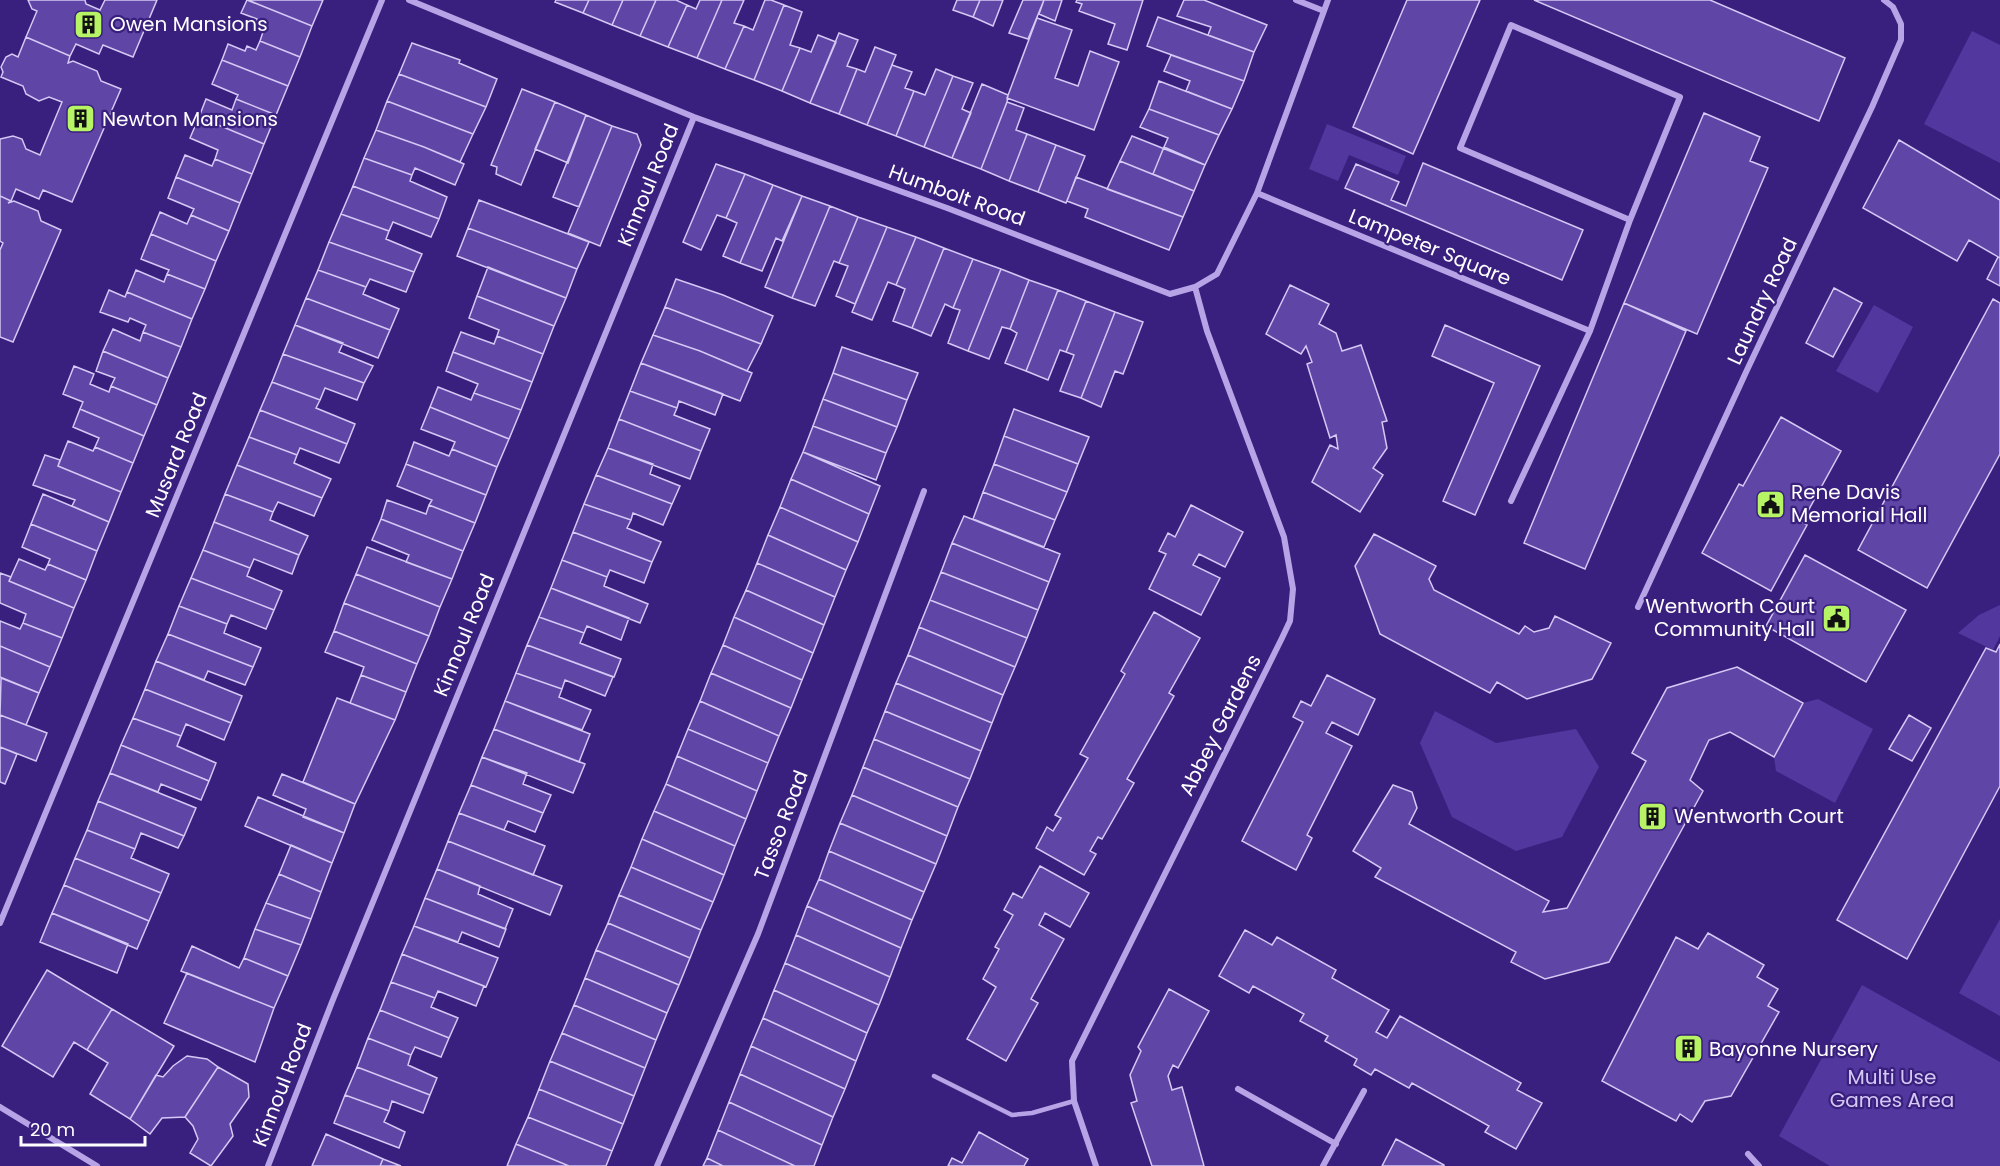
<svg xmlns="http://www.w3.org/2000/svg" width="2000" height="1166" font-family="Poppins,sans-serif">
<rect width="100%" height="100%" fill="#3a207e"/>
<!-- green -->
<path fill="#52379e" d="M1972,31L2000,45V163L1924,124Z
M1327,124L1406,156L1398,175L1349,155L1338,181L1309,169Z
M1874,305L1913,327L1878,393L1836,371Z
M2000,605V636L1993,650L1958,633L1979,615Z
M1818,699L1873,729L1835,803L1776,771L1774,757L1803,703Z
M1435,711L1496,743L1576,729L1599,767L1562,837L1516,851L1452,817L1420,743Z
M2000,919V1016L1959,993Z
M1862,985L2000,1062V1166H1830L1779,1136Z"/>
<!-- building -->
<path fill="#5f45a5" stroke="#d4c8f5" stroke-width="1.5" d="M85,0L86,4L100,10L105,0H157L133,57L103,45L99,54L76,44L70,56L26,37L37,11L32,9L28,0Z
M247,0L312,26L300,57L260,41L264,29L255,26L257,19L241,13Z
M248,0H323L312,26Z
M556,0H589L583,13L555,2Z
M589,0H623L612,25L583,13Z
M623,0H656L640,36L612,25Z
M656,0H676L687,5L668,47L640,36Z
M700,0H722L697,58L668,47L687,5L696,9Z
M722,0H744L734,23L744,26L725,69L697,58Z
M765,0H771L784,5L754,80L725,69L744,26L753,30Z
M957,0H980L973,17L953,10Z
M980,0H1003L993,26L973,17Z
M1023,0H1044L1028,39L1009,33Z
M1044,0H1062L1055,21L1039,14Z
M1077,0H1143L1127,50L1108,44L1115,24L1079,11L1082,4L1076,2Z
M1184,0H1204L1267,25L1254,52L1208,35L1211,27L1177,16Z
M1407,0H1480L1413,154L1353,127Z
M1534,0H1710L1845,58L1819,121Z
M784,5L802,12L790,45L800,48L782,91L754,80Z
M1158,17L1254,52L1244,81L1147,46Z
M1037,18L1072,30L1055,78L1078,86L1090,51L1119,62L1094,130L1007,98Z
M839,33L858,40L847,66L857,69L839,114L810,103Z
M818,35L836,42L810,103L782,91L800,48L811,52Z
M26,37L70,56L68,63L73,61L97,71L101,81L121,89L72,202L43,190L39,199L16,189L11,201L0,196V139L13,136L22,139L26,149L40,155L62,102L49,97L39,101L26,94L23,86L1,77L3,72L1,67L6,57L12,54L18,57Z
M260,41L300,57L288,86L222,60L228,44L245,51L247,46L256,50Z
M412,43L460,60L459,63L497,79L486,107L399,74Z
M875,47L896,55L867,125L839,114L857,69L865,72Z
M1171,55L1244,81L1232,109L1186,91L1190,81L1164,71Z
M222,60L288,86L276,115L236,99L238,95L212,84Z
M892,65L912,72L905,88L914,91L896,136L867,125Z
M936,69L953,76L924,147L896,136L914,91L925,95Z
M399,74L486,107L473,134L387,101Z
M953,76L973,83L962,109L971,113L952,158L924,147Z
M1159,81L1232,109L1219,135L1149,109Z
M982,84L1008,95L1007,102L981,169L952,158Z
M522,89L555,102L521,185L496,174L497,167L491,165Z
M206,99L232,110L236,99L276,115L264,144L199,117Z
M387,101L473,134L460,162L424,147L376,130Z
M555,102L586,115L568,163L535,149Z
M1007,102L1024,108L1016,130L1027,134L1009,181L981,169Z
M1149,109L1219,135L1205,165L1164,147L1168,138L1140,127Z
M1704,113L1760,137L1750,161L1768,168L1697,334L1624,303Z
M586,115L612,126L579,207L553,197Z
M199,117L264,144L252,174L215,159L218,150L190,138Z
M612,126L637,134L641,145L600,246L568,233Z
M376,130L424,147L464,164L455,185L415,168L412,175L364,158Z
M1027,134L1056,145L1038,192L1009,181Z
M1132,136L1205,165L1194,191L1120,161Z
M1899,140L2000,200V258L1969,240L1957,261L1863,208Z
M1056,145L1085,156L1066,203L1038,192Z
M1164,147L1205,165L1194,191L1153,174Z
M185,155L212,166L215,159L252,174L240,203L176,177Z
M364,158L412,175L410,181L447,197L439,219L353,186Z
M1120,161L1194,191L1183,217L1107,189Z
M1423,163L1583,230L1562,280L1345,188L1356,164L1399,182L1391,200L1406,206Z
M716,164L745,174L726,218L717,215L701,250L683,242Z
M745,174L773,185L740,263L723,256L737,223L726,218Z
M176,177L240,203L229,231L191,215L194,209L168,198Z
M1076,177L1183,217L1169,250L1085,217L1088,209L1067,201Z
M773,185L802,196L782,241L776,238L762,271L740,263Z
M353,186L439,219L431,237L393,222L389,231L341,214Z
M0,196L11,201L8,203L14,201L38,211L41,221L61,230L13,342L0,337V250L3,243L0,241Z
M802,196L830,206L792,298L765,287Z
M479,200L589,242L577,269L468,228Z
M830,206L858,217L839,263L834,261L815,306L792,298Z
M160,212L187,224L191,215L229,231L216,261L151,234Z
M341,214L389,231L386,239L422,254L414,272L329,242Z
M858,217L887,227L855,304L836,296L848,266L839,263Z
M887,227L916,237L896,285L888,282L872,320L852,312Z
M468,228L577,269L566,298L457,256Z
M151,234L216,261L205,289L167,274L169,270L141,259Z
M916,237L944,248L912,328L893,321L905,289L896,285Z
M329,242L414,272L406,292L370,279L366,287L318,270Z
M944,248L973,259L953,308L945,304L931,336L912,328Z
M1998,257L2000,258V286L1987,279Z
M973,259L1001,269L968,351L948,343L960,310L953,308Z
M488,267L566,298L554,326L477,296Z
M1001,269L1029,280L1010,329L1002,327L989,359L968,351Z
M136,270L164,282L167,274L205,289L192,319L127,292Z
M318,270L366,287L363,294L399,309L390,330L306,298Z
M676,279L723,295L773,316L761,344L665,307Z
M1029,280L1058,290L1026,371L1005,363L1017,333L1010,329Z
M1290,285L1329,304L1319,324L1336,333L1342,351L1361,345L1387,421L1382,422L1387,448L1373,468L1383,475L1360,512L1312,482L1330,445L1338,449L1336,435L1330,438L1307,364L1312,362L1306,346L1301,354L1266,334Z
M1834,288L1862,303L1833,357L1806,343Z
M109,290L125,297L127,292L192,319L181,347L143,332L146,325L130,318L128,322L100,312Z
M1058,290L1086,301L1066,352L1060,350L1048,380L1026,371Z
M477,296L554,326L543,354L497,336L499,330L469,318Z
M306,298L390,330L378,358L295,325Z
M1993,299L2000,303V454L1927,588L1858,550Z
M1086,301L1115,312L1081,398L1060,391L1074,355L1066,352Z
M1624,303L1686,331L1585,569L1524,543Z
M665,307L761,344L747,371L700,351L653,335Z
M1115,312L1143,322L1123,374L1115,371L1101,407L1081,398Z
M295,325L343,343L339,352L373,366L364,383L283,354Z
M1445,325L1540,366L1475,515L1443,501L1494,383L1432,356Z
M113,329L140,341L143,332L181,347L168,378L103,351Z
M461,332L494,344L497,336L543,354L532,382L453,352Z
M653,335L700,351L752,373L740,401L641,363Z
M842,347L918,373L907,400L833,373Z
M103,351L168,378L157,405L111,386L115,378L96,371Z
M453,352L532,382L521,410L474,393L478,384L446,371Z
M283,354L364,383L357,400L325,388L320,400L272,382Z
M641,363L723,394L715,415L679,401L677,408L630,391Z
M74,366L94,374L90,384L109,392L111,386L157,405L144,436L80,409L83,402L63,394Z
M833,373L907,400L897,427L823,399Z
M272,382L320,400L316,408L355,424L347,444L260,410Z
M438,387L471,400L474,393L521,410L509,439L430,407Z
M630,391L677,408L674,415L710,429L701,451L619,419Z
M823,399L897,427L886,453L813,426Z
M430,407L509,439L497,467L452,449L455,442L421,429Z
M80,409L144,436L133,463L95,447L99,438L73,427Z
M1014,409L1089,437L1078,464L1004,436Z
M260,410L347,444L339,463L300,448L297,455L249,437Z
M1781,417L1841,451L1802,522L1807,525L1771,591L1702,553L1739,484L1743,486Z
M619,419L701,451L690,479L608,448Z
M813,426L886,453L876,480L803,452Z
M1004,436L1078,464L1067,492L994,464Z
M249,437L297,455L294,463L331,479L322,498L237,465Z
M68,441L93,451L95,447L133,463L121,492L58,466Z
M414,442L449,456L452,449L497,467L486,495L406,464Z
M608,448L653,464L650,474L680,486L672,504L596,475Z
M803,452L880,486L869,514L791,479Z
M45,455L60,460L58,466L121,492L109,522L72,506L75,500L33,485Z
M406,464L486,495L475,523L429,505L432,500L397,486Z
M994,464L1067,492L1055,520L983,492Z
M237,465L322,498L314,516L278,502L273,512L225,494Z
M596,475L672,504L663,525L633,513L631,520L584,504Z
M791,479L869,514L858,542L780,507Z
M983,492L1055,520L1044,547L973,519Z
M43,494L109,522L97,551L31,524Z
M225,494L273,512L270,520L308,536L299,555L214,522Z
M387,500L426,514L429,505L475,523L463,551L381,519Z
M584,504L631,520L627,528L661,542L652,562L573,532Z
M1191,505L1243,532L1225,567L1199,554L1193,565L1220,578L1201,615L1149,589L1166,554L1159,551L1168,533L1175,537Z
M780,507L858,542L846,570L768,535Z
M964,516L1060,554L1049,582L952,543Z
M381,519L463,551L452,579L406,562L409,555L372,540Z
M214,522L299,555L292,574L254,559L250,568L203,550Z
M31,524L97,551L86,580L48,564L50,559L22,547Z
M573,532L652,562L644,583L610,570L607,577L562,560Z
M1374,534L1436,566L1429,579L1434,590L1519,634L1525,626L1534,632L1549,628L1555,616L1611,643L1592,679L1527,699L1497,682L1490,693L1380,634L1355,566Z
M768,535L846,570L835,597L757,563Z
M952,543L1049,582L1038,610L941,572Z
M367,547L452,579L440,607L356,574Z
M203,550L250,568L247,576L282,591L274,610L191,578Z
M1805,555L1906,610L1866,682L1766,626Z
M19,559L45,570L48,564L86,580L74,608L9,581Z
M562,560L607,577L604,586L648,604L640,623L551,588Z
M757,563L835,597L824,625L746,590Z
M941,572L1038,610L1027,638L930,600Z
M0,573L11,577L9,581L74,608L62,638L23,623L26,614L0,603Z
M356,574L440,607L429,636L344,603Z
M191,578L274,610L266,629L231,615L227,624L179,606Z
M551,588L629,618L621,640L587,626L584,633L539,617Z
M746,590L824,625L813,653L734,617Z
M930,600L1027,638L1015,667L919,627Z
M344,603L429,636L417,664L334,631Z
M179,606L227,624L224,633L261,648L253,667L168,634Z
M1154,612L1200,638L1169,693L1174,696L1127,779L1134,783L1102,839L1098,837L1090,851L1096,854L1084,875L1036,848L1047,827L1053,831L1061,818L1055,815L1088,758L1080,754L1125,674L1121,671Z
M539,617L584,633L580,643L621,659L614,677L527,645Z
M734,617L813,653L802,680L723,645Z
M0,621L20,629L23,623L62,638L50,667L0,646Z
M919,627L1015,667L1003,695L908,655Z
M334,631L417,664L406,692L361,675L364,667L325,652Z
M168,634L253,667L245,685L208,671L204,680L156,661Z
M2000,644V786L1907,959L1837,920L1986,648L1996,652Z
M527,645L613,677L605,696L565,680L562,689L516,673Z
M723,645L802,680L791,708L711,673Z
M0,646L50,667L39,693L0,677Z
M908,655L1003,695L992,723L896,683Z
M156,661L242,696L231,723L145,689Z
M1737,667L1803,703L1774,757L1730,732L1709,740L1690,780L1703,791L1609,962L1545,979L1511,962L1516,952L1375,877L1381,868L1353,851L1393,785L1412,792L1417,808L1409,824L1549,901L1543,912L1567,908L1646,761L1632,753L1667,688Z
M516,673L562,689L559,697L591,710L582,730L505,701Z
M711,673L791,708L779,736L700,701Z
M361,675L406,692L395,720L350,703Z
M1327,675L1375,699L1358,735L1332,722L1326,733L1352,746L1307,835L1312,838L1296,870L1242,841L1303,722L1293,717L1301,701L1311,706Z
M1,678L39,693L26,725L0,715Z
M896,683L992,723L981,751L885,711Z
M145,689L231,723L224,740L186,724L181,736L133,718Z
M337,698L395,720L355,804L303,782Z
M505,701L590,734L579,762L494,729Z
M700,701L779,736L768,763L688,729Z
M885,711L981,751L970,779L874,739Z
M0,715L47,733L36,761L0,747Z
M1909,715L1931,728L1912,761L1889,749Z
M133,718L181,736L177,746L216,763L209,781L121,745Z
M494,729L585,764L573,793L482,757Z
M688,729L768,763L757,791L677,756Z
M874,739L970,779L958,807L863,767Z
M121,745L209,781L201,800L161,784L158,792L110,773Z
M0,747L17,754L5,784L0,782Z
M677,756L757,791L746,819L666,784Z
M482,757L527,773L523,784L551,795L543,813L471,785Z
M863,767L958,807L947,836L852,795Z
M110,773L196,808L184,836L98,801Z
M282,774L355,804L344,833L303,817L306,809L273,795Z
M666,784L746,819L735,846L654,811Z
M471,785L543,813L535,832L508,821L504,830L459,813Z
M852,795L947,836L936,864L840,823Z
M258,797L344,833L332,863L245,826Z
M98,801L184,836L178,848L141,833L135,849L87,830Z
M654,811L735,846L724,875L642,839Z
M459,813L545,846L533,875L448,841Z
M840,823L936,864L924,892L829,851Z
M87,830L135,849L131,858L169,874L161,893L75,858Z
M642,839L724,875L713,902L631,867Z
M448,841L562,886L550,915L437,869Z
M291,845L332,863L321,892L279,874Z
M829,851L924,892L912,920L819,879Z
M75,858L161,893L149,921L64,885Z
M1040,866L1089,893L1070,927L1045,913L1039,925L1064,939L1031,999L1038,1003L1006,1061L967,1039L996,987L983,979L999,949L995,947L1013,915L1004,910L1013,893L1022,898Z
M631,867L713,902L701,930L619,895Z
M437,869L480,886L478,894L513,909L505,929L425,898Z
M279,874L321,892L311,919L266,903Z
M819,879L912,920L901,948L807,906Z
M64,885L149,921L137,949L52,913Z
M619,895L701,930L690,958L608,923Z
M425,898L506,929L499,947L462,932L458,942L414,926Z
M266,903L311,919L301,945L255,929Z
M807,906L901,948L890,977L796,935Z
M52,913L128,944L117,973L40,942Z
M608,923L690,958L679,985L596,950Z
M414,926L498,958L486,987L402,954Z
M255,929L301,945L288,976L244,958Z
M1245,930L1272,945L1277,937L1336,970L1332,978L1389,1010L1376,1032L1387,1038L1400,1016L1521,1083L1517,1090L1542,1103L1516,1149L1485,1132L1489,1126L1412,1083L1409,1088L1375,1069L1371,1075L1354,1065L1357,1059L1325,1041L1328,1036L1300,1021L1304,1014L1253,986L1249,993L1219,976Z
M1708,933L1764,965L1757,977L1778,989L1768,1006L1779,1012L1731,1096L1705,1101L1692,1122L1680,1114L1676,1121L1602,1081L1676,937L1698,949Z
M796,935L890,977L879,1005L785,963Z
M192,946L239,968L244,958L288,976L274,1008L181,971Z
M596,950L679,985L667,1013L585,978Z
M402,954L484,986L476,1006L438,991L435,998L391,982Z
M785,963L879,1005L867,1033L774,990Z
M47,970L112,1009L87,1050L74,1042L53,1077L2,1046Z
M187,973L274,1008L255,1062L164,1023Z
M585,978L667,1013L656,1040L574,1005Z
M391,982L435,998L431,1007L458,1018L449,1038L380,1010Z
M1169,989L1209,1011L1178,1068L1173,1065L1168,1076L1172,1090L1182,1087L1204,1166H1152L1131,1103L1137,1101L1130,1075L1141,1051L1138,1047Z
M774,990L867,1033L856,1061L763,1018Z
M574,1005L656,1040L645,1068L562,1033Z
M112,1009L174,1046L130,1119L90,1094L108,1063L87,1050Z
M380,1010L449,1038L441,1057L415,1047L411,1055L368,1038Z
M763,1018L856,1061L845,1089L751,1046Z
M562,1033L645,1068L634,1096L550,1061Z
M368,1038L411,1055L408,1065L437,1078L430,1095L357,1067Z
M751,1046L845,1089L833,1117L740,1074Z
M187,1056L207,1059L218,1067L185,1117L162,1118L150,1134L130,1119L156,1075L163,1077L173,1066Z
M550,1061L634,1096L623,1124L539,1089Z
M218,1067L248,1084L249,1097L230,1124L233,1136L211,1166L190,1153L198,1139L193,1126L185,1117Z
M357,1067L430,1095L423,1113L392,1101L389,1111L345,1095Z
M740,1074L833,1117L822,1145L729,1102Z
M539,1089L623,1124L612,1151L528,1117Z
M345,1095L389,1111L384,1122L405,1132L399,1148L334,1123Z
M729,1102L822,1145L814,1166H795L718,1130Z
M528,1117L612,1151L606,1166H569L516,1144Z
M718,1130L795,1166H723L707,1158Z
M979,1132L1028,1159L1024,1166H948L952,1158L962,1163Z
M326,1134L383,1159L380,1166H312Z
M1396,1139L1444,1165V1166H1382Z
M516,1144L569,1166H507Z
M707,1158L723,1166H703Z
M383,1159L401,1166H380Z"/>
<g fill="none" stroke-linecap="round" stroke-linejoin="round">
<!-- service -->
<path stroke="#b6a4e7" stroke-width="4.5" d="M934,1076L1012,1115L1032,1113L1074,1101"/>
<!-- minor -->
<path stroke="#b6a4e7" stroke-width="6" d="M409,0L694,117L947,208L1170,294L1195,287L1217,274L1257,193L1328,0
M1296,0L1324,11
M1257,193L1590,331L1511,501
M1590,331L1630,220L1680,97L1511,25L1460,148L1630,220
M1638,607L1747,370L1872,107L1901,40V24L1893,7L1884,0
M0,923L382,0
M1238,1089L1336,1144
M0,1107L97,1166
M1748,1154L1759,1166
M268,1166L332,1002L694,117
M657,1166L758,934L924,491
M1096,1166L1074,1101L1072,1061L1282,638L1290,621L1293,589L1284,537L1207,331L1195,287
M1323,1166L1364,1091"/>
</g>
<!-- icons -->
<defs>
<symbol id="building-square" viewBox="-11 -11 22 22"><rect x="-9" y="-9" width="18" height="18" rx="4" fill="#b7f465" stroke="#3a207e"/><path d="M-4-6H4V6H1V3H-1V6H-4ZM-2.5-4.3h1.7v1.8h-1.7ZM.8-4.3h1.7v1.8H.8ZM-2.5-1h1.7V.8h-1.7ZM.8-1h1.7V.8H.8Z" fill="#111"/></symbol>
<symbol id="civic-square" viewBox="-11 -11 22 22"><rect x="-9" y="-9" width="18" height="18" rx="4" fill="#b7f465" stroke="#3a207e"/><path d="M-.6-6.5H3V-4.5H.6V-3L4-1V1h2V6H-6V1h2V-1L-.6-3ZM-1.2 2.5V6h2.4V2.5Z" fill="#111"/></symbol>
</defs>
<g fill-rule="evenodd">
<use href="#building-square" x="72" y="8" width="33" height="33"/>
<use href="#building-square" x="64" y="102" width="33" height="33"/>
<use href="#civic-square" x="1754" y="488" width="33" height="33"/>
<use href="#civic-square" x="1820" y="602" width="33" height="33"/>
<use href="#building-square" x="1636" y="800" width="33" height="33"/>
<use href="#building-square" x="1672" y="1032" width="33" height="33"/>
</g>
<g text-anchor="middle" stroke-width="4.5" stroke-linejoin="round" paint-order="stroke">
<!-- poi labels -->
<g font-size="20" fill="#fff" stroke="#3a207e" text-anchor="start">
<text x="110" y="31">Owen Mansions</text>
<text x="102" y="126">Newton Mansions</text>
<text x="1791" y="499">Rene Davis<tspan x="1791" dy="23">Memorial Hall</tspan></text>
<text x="1815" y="613" text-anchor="end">Wentworth Court<tspan x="1815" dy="23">Community Hall</tspan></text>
<text x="1674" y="823">Wentworth Court</text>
<text x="1709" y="1056">Bayonne Nursery</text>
</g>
<!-- street labels -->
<g font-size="20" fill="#fff" stroke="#3a207e">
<text transform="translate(648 185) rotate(-68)" y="7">Kinnoul Road</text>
<text transform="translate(957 195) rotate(20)" y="7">Humbolt Road</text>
<text transform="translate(1430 247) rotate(22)" y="7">Lampeter Square</text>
<text transform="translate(1762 301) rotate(-65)" y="7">Laundry Road</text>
<text transform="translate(176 455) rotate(-68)" y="7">Musard Road</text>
<text transform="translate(464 635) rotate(-68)" y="7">Kinnoul Road</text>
<text transform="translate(1220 725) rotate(-63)" y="7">Abbey Gardens</text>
<text transform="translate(781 825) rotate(-69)" y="7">Tasso Road</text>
<text transform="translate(282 1085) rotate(-69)" y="7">Kinnoul Road</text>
</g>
<!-- park labels -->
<g font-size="20" fill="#d4c8f5" stroke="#3a207e">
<text x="1892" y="1084">Multi Use<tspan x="1892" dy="23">Games Area</tspan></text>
</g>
</g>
<!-- scale -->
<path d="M21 1136v9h124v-9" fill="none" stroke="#ffffff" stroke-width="3"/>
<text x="30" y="1136" font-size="18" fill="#ffffff" stroke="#3a207e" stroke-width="4.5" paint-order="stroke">20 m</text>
</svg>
